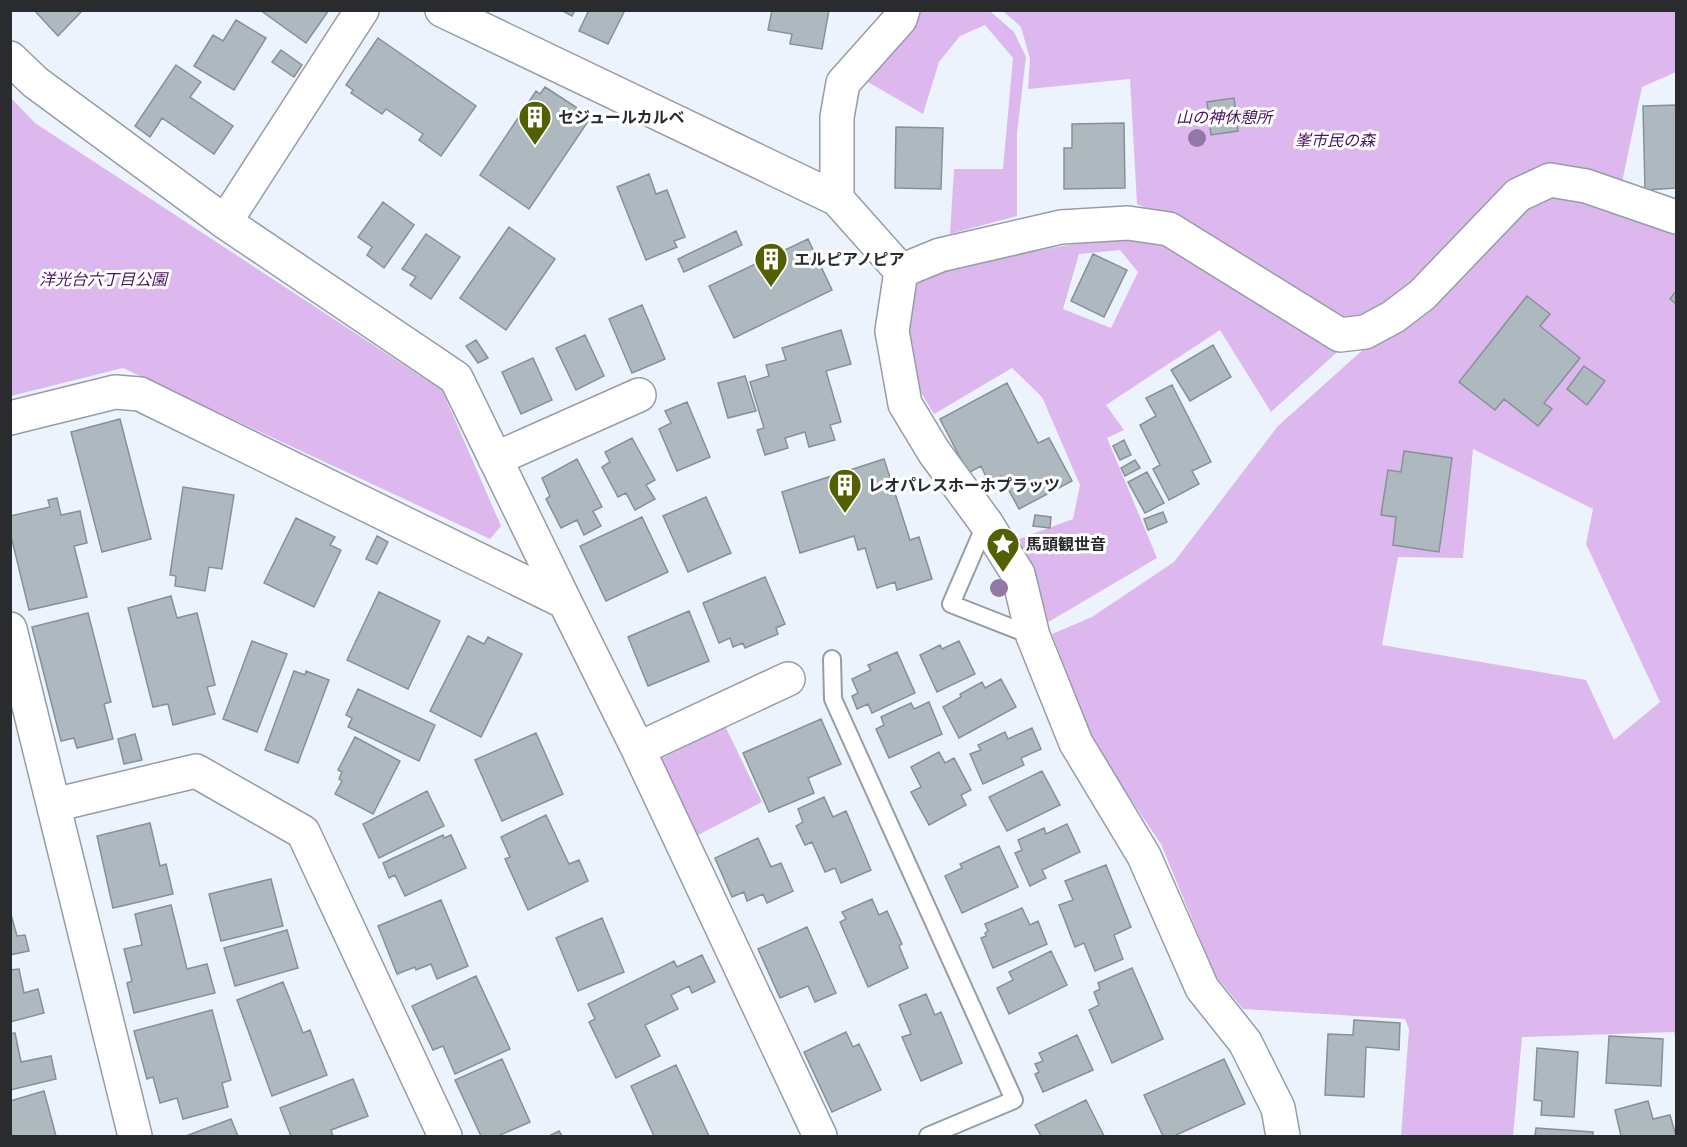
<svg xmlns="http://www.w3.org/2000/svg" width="1687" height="1147" font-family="Lora,'Noto Sans JP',serif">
<rect width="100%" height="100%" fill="#ecf3fd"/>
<!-- green -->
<path fill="#ddb8ee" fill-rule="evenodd" d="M919,11H990L1014,32L1026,57L1017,133V216L950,234L954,169H1003L1013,58L985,25L960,36L939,62L923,114L861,78Z
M1003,11H1676V72L1642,87L1621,187L1547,171L1376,316L1340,324L1158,214L1137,204L1130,79L1028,89L1030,59L1021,27Z
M10,97L35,123L442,390L501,526L490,539L123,368L11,396Z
M1555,193L1676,234V1042L1674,1032L1522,1037L1513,1136H1401L1409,1029L1405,1019L1243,1009L1215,975L1161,844L1094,745L1052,634L1092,617L1174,562L1278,426L1525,204ZM1473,449L1593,509L1586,544L1660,702L1614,740L1586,680L1382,645L1398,557L1463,558Z
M1125,234L1161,242L1345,345L1271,412L1220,330L1106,405L1124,430L1107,438L1157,558L1045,624L1013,541L1073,519L1080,485L1042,397L1012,368L934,414L913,379L907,305L922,273ZM1120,250L1138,272L1111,328L1063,309L1079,254Z
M725,726L762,802L696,836L658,760Z"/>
<!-- building -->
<path fill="#aeb9bf" stroke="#869197" stroke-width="1.5" d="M34,10H83L58,36Z
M260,10H329L306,43Z
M561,10H575L572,16Z
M589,10H625L608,44L579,31Z
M772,10H829L822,49L790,44L792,34L768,30Z
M236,20L266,38L234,90L194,66L213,35L223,41Z
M378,38L476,106L441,156L419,140L423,134L386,109L382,114L351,93L353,90L346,85Z
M281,50L302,65L294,77L272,62Z
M176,65L201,82L190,97L233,126L214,154L162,118L150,137L135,126Z
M545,87L591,117L529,209L480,175L536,91L540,94Z
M1234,98L1238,131L1211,135L1207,102Z
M1676,105V188L1645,190L1643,106Z
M1124,123L1125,188L1064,189V148H1072V124Z
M896,127L943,128L941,189L895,188Z
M649,174L656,194L667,190L685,237L674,241L677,247L646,260L617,187Z
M383,202L414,225L384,268L367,255L372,247L358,237Z
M509,227L555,259L506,330L460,298Z
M736,231L742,245L684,272L678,259Z
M426,234L460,257L431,299L410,285L416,277L402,269Z
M808,239L832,290L734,338L709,286Z
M1093,254L1127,270L1104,317L1071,301Z
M1676,291V304L1670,299Z
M1527,296L1550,314L1540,326L1580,358L1544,403L1552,409L1538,426L1504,399L1495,410L1459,382Z
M642,305L665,359L632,373L609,319Z
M841,330L851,364L826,371L841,422L830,425L835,440L809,447L805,432L785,438L788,448L765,455L757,430L764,428L750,382L769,376L766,365L786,360L782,348Z
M585,335L604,376L576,390L556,348Z
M476,340L488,358L478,363L466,346Z
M1213,345L1231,377L1190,401L1171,370Z
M533,358L552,400L521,414L502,372Z
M1584,366L1605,381L1587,405L1567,389Z
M745,376L756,411L728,418L718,383Z
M1007,383L1038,443L1049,438L1072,481L1019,509L1001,476L989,483L981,466L968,473L940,419Z
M1172,385L1211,462L1192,471L1199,484L1169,500L1153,469L1160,465L1140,425L1156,416L1146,398Z
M687,402L710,457L677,471L659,429L671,423L665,411Z
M120,419L151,539L102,552L71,432Z
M632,438L655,480L646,485L655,499L635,510L626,493L618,497L602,467L610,462L605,452Z
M1124,440L1131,455L1120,460L1113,446Z
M1404,451L1452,458L1439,552L1393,545L1396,517L1381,515L1388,470L1401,472Z
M577,459L602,507L593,511L601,526L584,535L577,520L561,528L546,499L550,496L542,478Z
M884,459L910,540L919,537L932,579L897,590L895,582L877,588L865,548L858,550L854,536L800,553L782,492Z
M1135,460L1140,468L1125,476L1121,468Z
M1147,472L1164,503L1145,513L1128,482Z
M183,487L234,495L222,569L209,567L205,591L175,586L176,576L170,575Z
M706,497L731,553L688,572L663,516Z
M57,498L61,515L80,511L87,543L74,546L87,597L29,610L10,532V516L50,507L48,500Z
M1163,512L1167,522L1148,530L1144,519Z
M1035,515L1051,517L1050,528L1033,526Z
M642,517L668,572L606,601L580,546Z
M296,518L335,537L330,545L341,550L314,607L264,583Z
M377,536L388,542L377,564L366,559Z
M765,577L785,624L776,628L778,634L745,648L743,643L733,647L730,638L719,643L703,603Z
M379,592L440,621L408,689L347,660Z
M171,596L177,618L197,613L215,685L207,687L215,714L173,725L168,704L153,707L128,608Z
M689,611L709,661L648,686L628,637Z
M88,613L111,702L104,704L113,739L77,748L74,738L61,741L32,627Z
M468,636L484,644L488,637L522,654L481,737L430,711Z
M252,641L287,654L257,732L223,719Z
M959,641L975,674L937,692L920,655L940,645L942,649Z
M897,652L915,693L872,713L868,704L857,709L852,696L858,693L852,679L871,670L868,665Z
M294,671L305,675L306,671L329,680L298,763L265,750Z
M1001,679L1016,707L959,738L943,707L961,697L960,694L982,682L985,688Z
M358,689L435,725L419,761L348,727L352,718L346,715Z
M929,702L942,734L889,758L876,729L884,725L881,717L911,703L914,709Z
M821,719L841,764L808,778L814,793L769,812L743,753Z
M1032,728L1041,749L1021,758L1024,765L983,784L970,754L981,750L978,745L1005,732L1008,739Z
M536,733L563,794L502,821L475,760Z
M135,734L142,760L124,764L118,739Z
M355,737L400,761L373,814L335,794L342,781L339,779L342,772L338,770Z
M939,752L945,763L954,758L971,790L961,795L966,805L929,825L911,792L921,787L911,767Z
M1042,771L1060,805L1007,831L989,797Z
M427,791L444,826L379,858L363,824Z
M824,797L833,817L846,811L871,870L841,883L835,868L825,872L812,842L805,845L796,826L803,822L798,809Z
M546,815L569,864L579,860L588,881L528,910L505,859L510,857L501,837Z
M150,823L160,866L166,864L173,894L113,908L97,836Z
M1067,824L1080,852L1042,870L1046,878L1030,886L1015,853L1022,850L1018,840L1044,828L1046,834Z
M443,835L444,838L451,835L466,868L405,896L395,875L389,878L383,863Z
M758,838L771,867L781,863L793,891L767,903L763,894L747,901L744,892L732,897L715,858Z
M999,846L1018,887L962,913L945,876L962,868L960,864Z
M1106,865L1131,927L1114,935L1123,959L1095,971L1084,943L1075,947L1059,905L1073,900L1065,881Z
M271,879L283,926L221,941L209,894Z
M872,899L879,915L887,911L902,944L899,946L908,968L868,987L840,922L846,919L842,912Z
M441,900L468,966L437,979L431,964L416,970L415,967L397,974L378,926Z
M171,905L187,969L207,964L215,993L134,1013L127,983L132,981L124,949L142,945L135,914Z
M1022,908L1030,925L1038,921L1047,944L993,968L981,938L986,936L985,933L988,931L985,924Z
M10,911L17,936L25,935L29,951L10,955Z
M602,918L624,972L578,991L556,938Z
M807,927L836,993L815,1002L808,986L780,998L758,949Z
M287,930L298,968L235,986L224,948Z
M1051,951L1067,985L1009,1014L997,988L1013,980L1009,972Z
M702,955L715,982L692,993L689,986L671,995L678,1009L645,1025L660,1056L616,1078L589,1022L595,1019L588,1004L674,961L677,967Z
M1132,968L1163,1039L1112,1063L1089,1010L1099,1005L1094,992L1100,989L1098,983Z
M19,969L24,993L38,989L44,1013L10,1022V970Z
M476,976L510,1049L455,1074L443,1046L433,1050L412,1006Z
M283,982L303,1033L310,1030L327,1075L272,1096L237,1000Z
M926,994L935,1015L941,1012L962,1063L921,1081L902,1037L911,1034L899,1005Z
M212,1010L231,1080L222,1083L228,1107L183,1119L177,1098L160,1103L153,1077L147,1079L134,1031Z
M1354,1020L1400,1023L1399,1050L1366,1047L1364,1097L1325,1095L1328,1034L1353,1035Z
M846,1032L853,1047L859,1044L881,1090L832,1112L804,1052Z
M15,1033L21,1062L51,1056L56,1079L10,1090V1034Z
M1077,1035L1093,1070L1043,1092L1035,1074L1039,1072L1035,1064L1043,1061L1039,1053Z
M1609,1036L1663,1039L1661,1086L1606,1083Z
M1537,1048L1578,1052L1574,1117L1541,1115L1542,1101L1534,1100Z
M502,1059L530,1122L498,1136H481L455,1080Z
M1224,1059L1245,1104L1174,1136H1163L1144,1095Z
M676,1065L709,1136H654L631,1086Z
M353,1079L368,1116L331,1130L333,1136H291L280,1108Z
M44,1091L56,1136H10V1101Z
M1086,1100L1104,1136H1041L1035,1125Z
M1648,1101L1653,1119L1670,1115L1676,1136H1621L1615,1110Z
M231,1119L238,1136H186Z
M1536,1128L1593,1132V1136H1535Z
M559,1131L562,1136H549Z"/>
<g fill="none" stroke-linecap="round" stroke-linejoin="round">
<defs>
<path id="service" d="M986,523L951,604L1033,636
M832,659L833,699L1014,1100L928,1136"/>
<path id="minor" d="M442,10L837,199L901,271L892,331L905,404L934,452L986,523L1018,574L1033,636L1076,743L1144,856L1202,988L1245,1042L1278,1108L1283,1136
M10,58L35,82L225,222L456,378L565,602
M837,199V117L843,83L900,19L903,10
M225,222L362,10
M901,271L940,255L1061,227L1128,223L1169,229L1340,335L1365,332L1393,317L1422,295L1518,195L1550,180L1586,186L1676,217
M10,418L115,392L140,394L565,602L638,749L820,1136
M495,459L639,395
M10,629L135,1136
M638,749L788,679
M54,805L196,771L303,832L445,1136"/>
</defs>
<!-- service casing -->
<use href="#service" stroke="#979da7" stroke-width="20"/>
<!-- minor casing -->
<use href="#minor" stroke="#979da7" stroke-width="36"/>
<!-- service -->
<use href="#service" stroke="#fff" stroke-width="16"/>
<!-- minor -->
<use href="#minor" stroke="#fff" stroke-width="33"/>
</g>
<!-- trees -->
<g fill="#9378a6">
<circle cx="1197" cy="138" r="9"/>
<circle cx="999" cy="588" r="9"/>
</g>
<!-- icons -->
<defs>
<symbol id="building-pin" viewBox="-11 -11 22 30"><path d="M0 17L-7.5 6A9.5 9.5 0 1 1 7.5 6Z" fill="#526001" stroke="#fff"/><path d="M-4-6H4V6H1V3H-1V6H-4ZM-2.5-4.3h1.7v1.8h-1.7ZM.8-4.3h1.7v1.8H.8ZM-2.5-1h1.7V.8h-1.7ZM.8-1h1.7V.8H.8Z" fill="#fff"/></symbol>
<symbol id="sight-pin" viewBox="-11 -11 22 30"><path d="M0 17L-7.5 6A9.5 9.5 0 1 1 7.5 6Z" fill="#526001" stroke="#fff"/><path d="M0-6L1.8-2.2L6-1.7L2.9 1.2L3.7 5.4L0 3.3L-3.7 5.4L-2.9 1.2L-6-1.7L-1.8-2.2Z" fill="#fff"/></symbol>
</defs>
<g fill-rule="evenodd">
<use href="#building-pin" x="516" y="98" width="38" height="52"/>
<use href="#building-pin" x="752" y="240" width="38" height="52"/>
<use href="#building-pin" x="826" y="466" width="38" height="52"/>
<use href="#sight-pin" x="984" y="525" width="38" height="52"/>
</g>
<g text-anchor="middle" stroke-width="6" stroke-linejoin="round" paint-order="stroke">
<!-- poi labels -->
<g font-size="16" font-weight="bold" fill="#292b2f" stroke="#fff" text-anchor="start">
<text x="558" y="123">セジュールカルベ</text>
<text x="794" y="265">エルピアノピア</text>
<text x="868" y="491">レオパレスホーホプラッツ</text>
<text x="1026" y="550">馬頭観世音</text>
</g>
<!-- park labels -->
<g font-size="16" font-style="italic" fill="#4a135e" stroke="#fff">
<text x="1224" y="123">山の神休憩所</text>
<text x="1335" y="146">峯市民の森</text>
<text x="103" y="285">洋光台六丁目公園</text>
</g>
</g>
<!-- border -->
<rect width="1687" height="1147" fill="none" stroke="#292b2f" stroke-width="24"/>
</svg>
